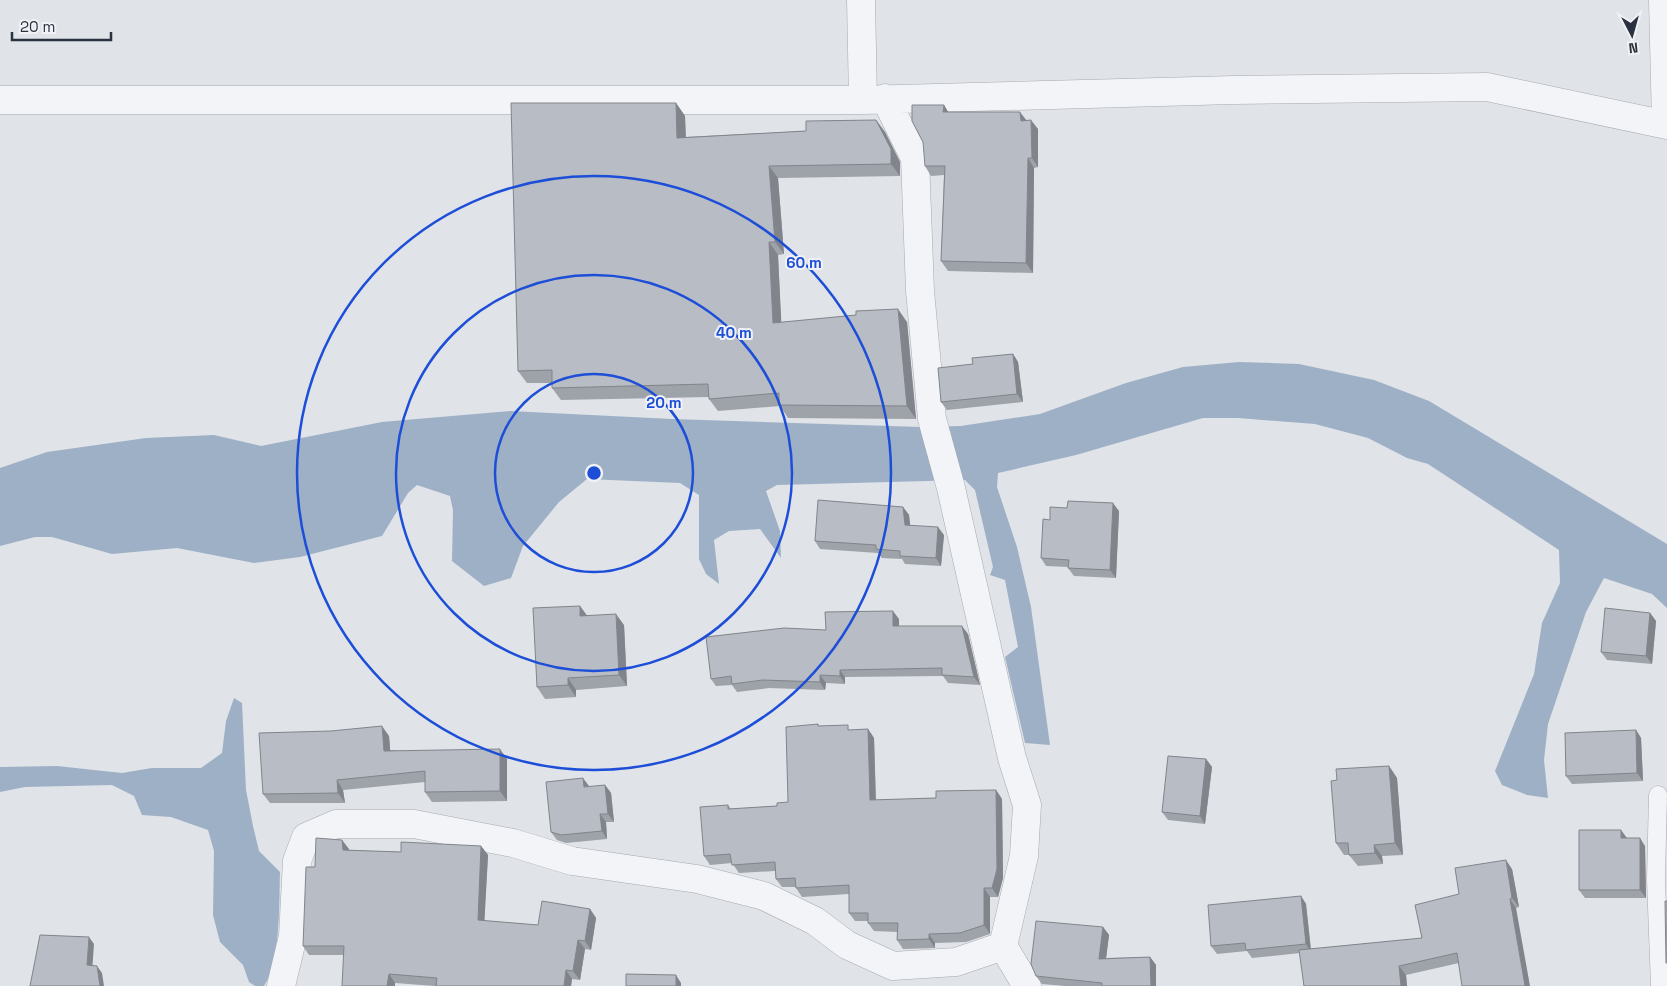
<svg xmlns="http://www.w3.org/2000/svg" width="1667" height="986" font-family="'Space Grotesk',sans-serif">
<rect width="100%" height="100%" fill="#e0e3e8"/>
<!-- water -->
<path fill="#9eb0c6" d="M1239,362L1299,364L1374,380L1429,401L1667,544V608L1652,594L1604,578L1586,612L1548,724L1544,760L1548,798L1527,795L1502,785L1495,771L1534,674L1542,623L1560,583L1559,550L1428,464L1407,458L1368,438L1315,424L1238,418H1203L1076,455L998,473L997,487L1017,547L1031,607L1050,745L1025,743L1005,657L1018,647L1005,580L990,575L993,567L975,490L965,480L777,485L766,491L780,531L781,558L760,529L729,531L714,540L719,584L706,574L699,559V495L680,483L587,479L559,502L523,546L511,578L484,586L452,561L453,510L450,496L417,485L408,493L382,536L300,557L254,563L177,548L112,554L52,537H35L0,546V468L47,452L146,438L214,435L261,446L382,422L510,411L672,419L921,427L961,426L1040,414L1126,383L1183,367Z
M234,698L242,703L246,790L253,826L259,851L280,872C279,903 281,960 264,986H255L249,982L243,965L220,942L213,915L214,851L208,830L171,817L142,815L134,796L112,785L25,787L0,792V767L57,766L122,773L152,768H201L222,753L226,721Z"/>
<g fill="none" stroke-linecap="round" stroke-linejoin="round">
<defs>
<path id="service" d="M1658,0L1661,124
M1658,795L1656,880L1660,986"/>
<path id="minor" d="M861,0L863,100
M885,98L915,158L920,291L932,419L951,488L1012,758L1027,805L1024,856L1003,946L1027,986
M0,100H863L1234,90L1487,87L1667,125
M281,986L293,936L297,861L306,837L336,824H414L513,843L572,861L697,879L764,896L815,921L847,945L893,966L956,962L1003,946"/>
</defs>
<!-- service casing -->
<use href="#service" stroke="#a6aab2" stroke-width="19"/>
<!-- minor casing -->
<use href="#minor" stroke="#a6aab2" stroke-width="29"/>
<!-- service -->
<use href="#service" stroke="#f3f4f7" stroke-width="18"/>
<!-- minor -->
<use href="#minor" stroke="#f3f4f7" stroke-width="28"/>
</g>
<!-- wall -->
<path fill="#9ea2a9" d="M676,103L685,116L686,137L806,131L876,120L885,132L900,162V176L778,178L784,254L778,255L781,323L907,322L916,419L788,418L780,406L718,411L709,399V397L561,400L552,388V383H527L518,371Z
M944,105L948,112L1026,120L1038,129V167L1034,168L1033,273L948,271L941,261L944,175L931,176L925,166Z
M1013,354L1018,362L1023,402L947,410L941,402L973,364Z
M903,507L909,515L910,525L944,535L941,566L905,564L902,559L882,558L878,553L820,549L815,541Z
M1119,511L1116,578L1074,576L1068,568V567L1046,566L1041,558L1050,520Z
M580,606L587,616L624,625L627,686L576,690V697L545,699L537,687Z
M1650,613L1656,621L1652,664L1607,660L1601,652Z
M899,619V626L968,634L980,685L948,683L943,676L845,677V684L826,683L825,690L769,688L737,692L732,685L716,686L711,679L826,630Z
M818,724L819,726L851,730L868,729L874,738L876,800L936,798L996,790L1002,799L1003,878L998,897H990V934L966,942L935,943V948L903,949L897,940V932L874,931L868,923V921H855L849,913V894L802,897L796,888L795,887H782L776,879L775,871L739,873L732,863L710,865L704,856L728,805L731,809L777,806L788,802Z
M1636,730L1641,738L1643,781L1572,784L1566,776Z
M389,736L390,750L507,759V801L432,802L425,792V782L343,790L345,803H270L263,794Z
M1206,759L1212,767L1205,824L1168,820L1162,812Z
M1389,766L1397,778L1403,855L1382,856L1383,864L1358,866L1349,855H1344L1336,843L1337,780Z
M605,785L611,793L614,822H606L607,839L566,843L557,840L551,832Z
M1627,838L1645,846L1646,898H1585L1579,890Z
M342,840L349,850L401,852L481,846L488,855L484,921L538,925L590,909L596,918L591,950L585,949L580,980L572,979L571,986H435L395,983V986H342L344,955H309L303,946L315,867Z
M1512,869L1519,907L1516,908L1459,963L1406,975L1407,986H1304L1300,953L1252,958L1247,951L1217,954L1211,946L1301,896L1306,904L1311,949L1422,938L1459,894Z
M1103,927L1109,935L1106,958L1150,957L1156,965V986H1065L1042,984L1036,976Z"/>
<!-- shaded-wall -->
<path fill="#81848a" d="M676,103L685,116L686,150L677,138Z
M944,105L950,115L943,112Z
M1020,112L1027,121H1021Z
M876,120L885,132L900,162V176L891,164Z
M1031,120L1038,129V167L1032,158Z
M1028,158L1034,168L1033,273L1026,263Z
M769,166L778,178L784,254L775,242Z
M769,242L778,255L782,336L773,323Z
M898,309L907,322L916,419L907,406Z
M1013,354L1018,362L1023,402L1017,394Z
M1113,503L1119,511L1116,578L1110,570Z
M903,507L909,515L911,533L905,525Z
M938,527L944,535L941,566L936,558Z
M580,606L588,617L580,616Z
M893,611L899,619V634L893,626Z
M1650,613L1656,621L1652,664L1646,656Z
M616,614L624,625L627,686L619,675Z
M962,626L968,634L980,685L974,677Z
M840,670L845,677V684L840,676Z
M820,675L826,683L825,690L820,682Z
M568,678L576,690V697L568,685Z
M382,726L389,736L391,760L384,751Z
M868,729L874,738L876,809L870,800Z
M1636,730L1641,738L1643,781L1637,773Z
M500,749L507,759V801L500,791Z
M1206,759L1212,767L1205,824L1200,816Z
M1389,766L1397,778L1403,855L1395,843Z
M583,778L589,786L584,787Z
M337,780L343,790L345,803L338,793Z
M605,785L611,793L614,822L608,814Z
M996,790L1002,799L1003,878L998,897L992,888Z
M600,814L606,822L607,839L602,831Z
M1621,830L1627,838H1621Z
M1640,838L1645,846L1646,898L1640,890Z
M342,840L349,849V859L343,850Z
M1374,845L1382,856L1383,864L1375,853Z
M481,846L488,855L484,930L478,920Z
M1506,860L1512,869L1519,907L1512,898Z
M984,888L990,897V934L984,925Z
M1301,896L1306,904L1311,952L1306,944Z
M1510,899L1516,908L1530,986H1525Z
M590,909L596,918L591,950L585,941Z
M1103,927L1109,935L1105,967L1099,959Z
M929,934L935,943V948L929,939Z
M89,937L94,944L92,972L87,965Z
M578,940L585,949L580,980L573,971Z
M1150,957L1156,965V986H1151Z
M97,966L102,973L104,986H100Z
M1399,966L1406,975L1407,986H1401Z
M566,970L572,979L571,986H564Z
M389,974L395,983V986H387Z
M676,975L681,983V986H676Z"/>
<!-- building -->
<path fill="#b8bcc5" stroke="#81848a" d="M511,103H676L677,138L806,131V121L876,120L891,149V164L769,166L775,242H769L773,323L856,315V311L898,309L907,406L779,405V393L709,399L708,384L552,388V370L518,371Z
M912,105H944L943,112H1020L1021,121L1031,120L1032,158H1028L1026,263L941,261L945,166H925L923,142L912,121Z
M1013,354L1017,394L941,402L938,368L973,364L972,358Z
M818,500L903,507L905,525L938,527L936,558L900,556V551L876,549V545L815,541Z
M1068,501L1113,503L1110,570L1068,568L1069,560L1041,558L1043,519L1050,520V507L1067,508Z
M580,606V616L616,614L619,675L568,678V685L537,687L533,608Z
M1605,608L1650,613L1646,656L1601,652Z
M893,611V626H962L974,677L942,675V668L840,670V676L820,675V682L763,680L732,684L731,676L711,679L706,637L784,628L826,630L825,612Z
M818,724V726L848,725V730L868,729L870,800L936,798V791L996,790L997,869L992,888H984V925L960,933L929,934V939L897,940L898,923H868V913H849V885L796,888L795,878L776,879L775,862L732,865L730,854L704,856L700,807L728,805V809L777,806V803L788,802L786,727Z
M382,726L384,751L500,749V791L425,792V771L337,780L338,793L263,794L259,733L331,731Z
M1636,730L1637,773L1566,776L1565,733Z
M1168,756L1206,759L1200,816L1162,812Z
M1389,766L1395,843L1374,845L1375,853L1349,855L1348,843H1336L1331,781L1337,780L1336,769Z
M583,778L584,787L605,785L608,814H600L602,831L561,835L551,832L546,782Z
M1579,830H1621V838H1640V890H1579Z
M316,838L342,840L343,850L401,852V842L481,846L478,920L538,925L542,901L590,909L585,941L578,940L573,971L566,970L564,986H436L437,978L389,974L387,986H342L344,946H303L306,867H315Z
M1506,860L1512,898L1510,899L1525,986H1462L1457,953L1399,966L1401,986H1304L1299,950L1422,938L1415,905L1459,894L1455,868Z
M1301,896L1306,944L1246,950L1245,943L1211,946L1208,905Z
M1665,901H1667V963H1666Z
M1036,921L1103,927L1099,959L1150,957L1151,986H1102V983L1036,976L1031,964Z
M40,935L89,937L87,965L97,966L100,986H30Z
M626,974L676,975V986H626Z"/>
<!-- distance rings -->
<g fill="none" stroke="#1d4ed8" stroke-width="2.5">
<circle cx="594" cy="473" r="99"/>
<circle cx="594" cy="473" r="198"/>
<circle cx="594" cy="473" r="297"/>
</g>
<circle cx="594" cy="473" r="8" fill="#1d4ed8" stroke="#f0f2f6" stroke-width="2.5"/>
<g font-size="15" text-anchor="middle" font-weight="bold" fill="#1d4ed8" stroke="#f0f2f6" stroke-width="4" stroke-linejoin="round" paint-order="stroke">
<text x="804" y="268">60 m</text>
<text x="734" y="338">40 m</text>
<text x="664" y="408">20 m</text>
</g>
<!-- north arrow -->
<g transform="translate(1632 35) rotate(174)" stroke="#f0f2f6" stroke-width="4" paint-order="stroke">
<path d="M0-4L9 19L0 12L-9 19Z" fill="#2a313f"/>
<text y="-8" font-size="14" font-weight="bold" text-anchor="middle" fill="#2a313f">N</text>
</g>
<!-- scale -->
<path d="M12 32v8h99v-8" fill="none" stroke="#2a313f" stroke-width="2.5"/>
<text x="20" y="32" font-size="15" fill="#2a313f" stroke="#f0f2f6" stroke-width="4" paint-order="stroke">20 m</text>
</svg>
